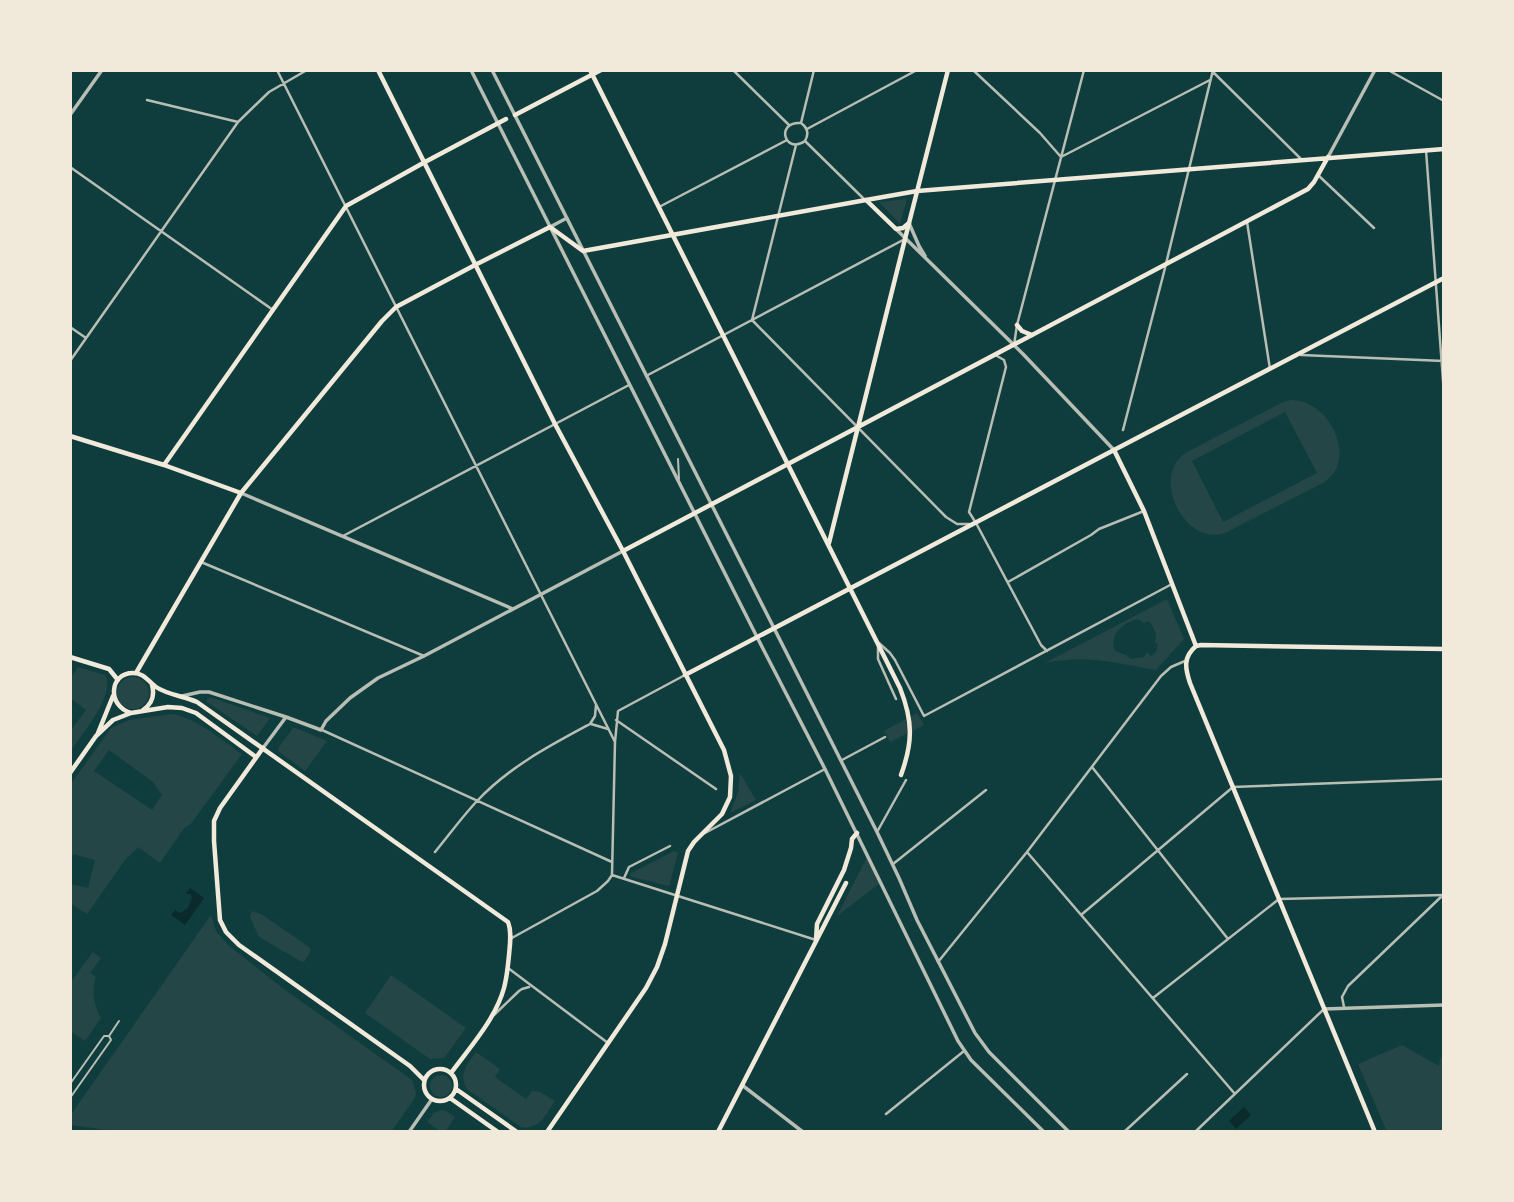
<svg xmlns="http://www.w3.org/2000/svg" width="1514" height="1202" font-family="'Crimson Pro',serif">
<rect width="100%" height="100%" fill="#0f3d3e"/>
<!-- green -->
<path fill="#244646" fill-rule="evenodd" d="M907,199L900,224L879,202Z
M1291,400C1320,399 1346,435 1338,464C1336,472 1331,476 1325,482L1225,533C1184,547 1149,475 1187,452L1283,402ZM1285,412L1317,473L1223,522L1192,461Z
M1167,599L1184,639L1156,670C1116,663 1085,654 1045,663ZM1138,619L1144,623L1148,621C1155,627 1157,635 1155,643L1158,644L1156,652L1151,656L1147,652L1144,657L1131,659L1126,655L1115,651C1108,636 1123,622 1138,619Z
M78,667L105,675C116,694 83,733 72,749L70,747V731L86,710L70,698V679Z
M117 693a16 16 0 1 1 32 0a16 16 0 1 1-32 0Z
M210,697L270,718L257,736L207,702V699Z
M917,713L924,725L890,742L884,731Z
M172,714C198,719 220,739 242,754L190,825L185,827L160,863L138,847L125,860L87,914L70,903V884L88,888L95,860L73,854L70,864V785L111,728L129,720ZM109,750L153,782L162,795L152,810L94,771Z
M293,728H296L327,741L305,771L278,751L279,747Z
M740,773L756,800L730,813L738,793Z
M674,851L678,853L669,886L632,877L630,875L631,873Z
M867,857L879,884L837,916Z
M252,911L261,914L309,947L311,950L304,962L300,961L261,938L258,935L250,917Z
M211,915L216,931L228,945L284,989L412,1080L416,1093L415,1098L391,1132H122L70,1125V1116L79,1103Z
M93,952L101,958L90,973L96,977C91,991 94,1005 101,1018L85,1041L70,1031V983Z
M391,975L466,1028L444,1058L430,1059L365,1013Z
M1402,1045L1439,1066L1440,1058H1444V1132H1387L1358,1064Z
M476,1052L500,1069L495,1077L526,1099L532,1091L540,1092L555,1101C545,1115 540,1130 521,1127L468,1090C457,1075 467,1065 476,1052Z
M430 1086a11 11 0 1 1 22 0a11 11 0 1 1-22 0Z
M441,1110L446,1111L455,1117L445,1132H442L427,1122L434,1113Z"/>
<!-- water -->
<path fill="#0a2a2b" d="M190,888L204,898L185,925L171,915L176,909V911L180,913L188,908L192,898L191,894H186Z
M1244,1107L1251,1115L1236,1129L1229,1121Z"/>
<g fill="none" stroke-linecap="round" stroke-linejoin="round">
<!-- service -->
<path stroke="#b8beb3" stroke-width="2" d="M678,459L679,479
M70,1084L104,1036H109L119,1021
M70,1098L111,1040L109,1036"/>
<!-- minor -->
<path stroke="#b8beb3" stroke-width="2.5" d="M277,70L615,742
M733,70L789,125
M973,70L1040,133L1061,157L1210,80
M1388,70L1444,101
M1212,71L1302,160
M147,100L238,122
M800,123C775,122 785,155 805,141
M801,123L814,70
M801,123C808,128 809,134 805,141
M807,129L917,70
M805,141L865,200
M1426,150L1444,394
M70,167L273,310
M1318,175L1374,228
M659,207L787,140
M1247,222L1270,369
M752,320L946,517L957,524H969
M752,320L796,145
M70,327L86,338
M1014,345L1017,325L1084,70
M1301,355L1444,361
M997,356L1004,360L1006,367L969,512L976,523L1041,645L1047,651
M70,361L238,122L269,92L307,70
M646,376L903,240
M1123,430L1164,272L1213,70
M343,536L629,385
M201,562L424,656
M1008,582L1091,535L1099,529L1144,511
M879,643L890,653L895,660L924,716L1172,584
M878,647V659L896,699
M616,720L716,789
M591,724L608,729
M322,730L612,862
M842,760L885,737
M1092,767L1228,939
M877,832L906,780
M705,833L825,769
M435,852C449,835 462,817 477,801C509,767 549,746 590,724L595,716L596,705
M1027,852L1235,1094
M893,864L986,790
M612,875L615,742L618,711L685,675
M612,875L816,940
M624,878L629,867L670,846
M1081,915L1233,787L1444,779
M510,939L597,891L608,881L612,875
M938,962L1027,852L1161,676L1171,667L1185,661
M508,968L608,1043
M1153,998L1279,899L1444,895
M1344,1007L1342,997L1348,986L1443,895
M494,1015L519,991L522,989L529,987
M886,1114L964,1051
M1124,1132L1187,1074
M1195,1132L1324,1009"/>
<!-- tertiary -->
<path stroke="#b8beb3" stroke-width="3.5" d="M471,70L757,637L825,769L958,1041L971,1060L1044,1132
M492,70L877,832L899,878L917,920L975,1033L989,1052L1069,1132
M70,115L102,70
M1328,157L1375,70
M909,223L919,246L925,256
M550,227L567,218
M896,229L1023,354L1114,450
M241,493L513,609
M182,696L200,692H209L286,717L321,730L326,721L350,698L378,678L424,656L623,551
M263,748L286,717
M1324,1009L1444,1005
M742,1085L803,1132
M409,1132L432,1099"/>
<!-- secondary -->
<path stroke="#f1e9da" stroke-width="4.5" d="M866,200L917,191L1444,149
M70,436L164,465L241,493
M1114,450L1444,278
M788,464L1308,189L1314,182L1328,157
M164,465L346,206L425,162
M829,543L909,223
M1196,646C1183,657 1185,668 1190,683L1375,1132
M70,657L109,669L118,680
M136,673L241,493L382,321L396,307L475,265
M143,710C152,704 155,696 152,685
M131,713C107,706 109,673 133,673C144,673 148,681 156,687C168,695 184,696 197,702L508,922C512,932 510,944 509,955C508,966 507,977 504,988C495,1020 470,1047 451,1073
M98,733L113,696
M263,748L220,808L214,821V841L220,920L226,932L239,945L410,1066L424,1080
M70,773L96,736L113,720L131,713L168,707L182,708L196,713L256,757
M424 1085a16 16 0 1 1 32 0a16 16 0 1 1-32 0Z
M456,1089L517,1132
M450,1098L498,1132"/>
<!-- primary -->
<path stroke="#f1e9da" stroke-width="4.5" d="M378,70L555,424L623,551L724,750L731,776L730,797L722,814L694,842L688,851L665,944L657,967L646,988L547,1132
M590,70L900,688C913,721 913,742 901,775
M515,115L601,70
M425,162L506,119
M475,265L550,227L583,251L866,200L896,229L903,228L909,223L948,70
M1017,325L1022,331L1032,335
M623,551L788,464
M685,675L1114,450L1144,511L1196,646L1201,645L1444,649
M816,940L817,924L844,870L851,848L852,839L857,833
M718,1132L846,883"/>
</g>
<!-- border -->
<rect width="1514" height="1202" fill="none" stroke="#f1e9da" stroke-width="144"/>
</svg>
